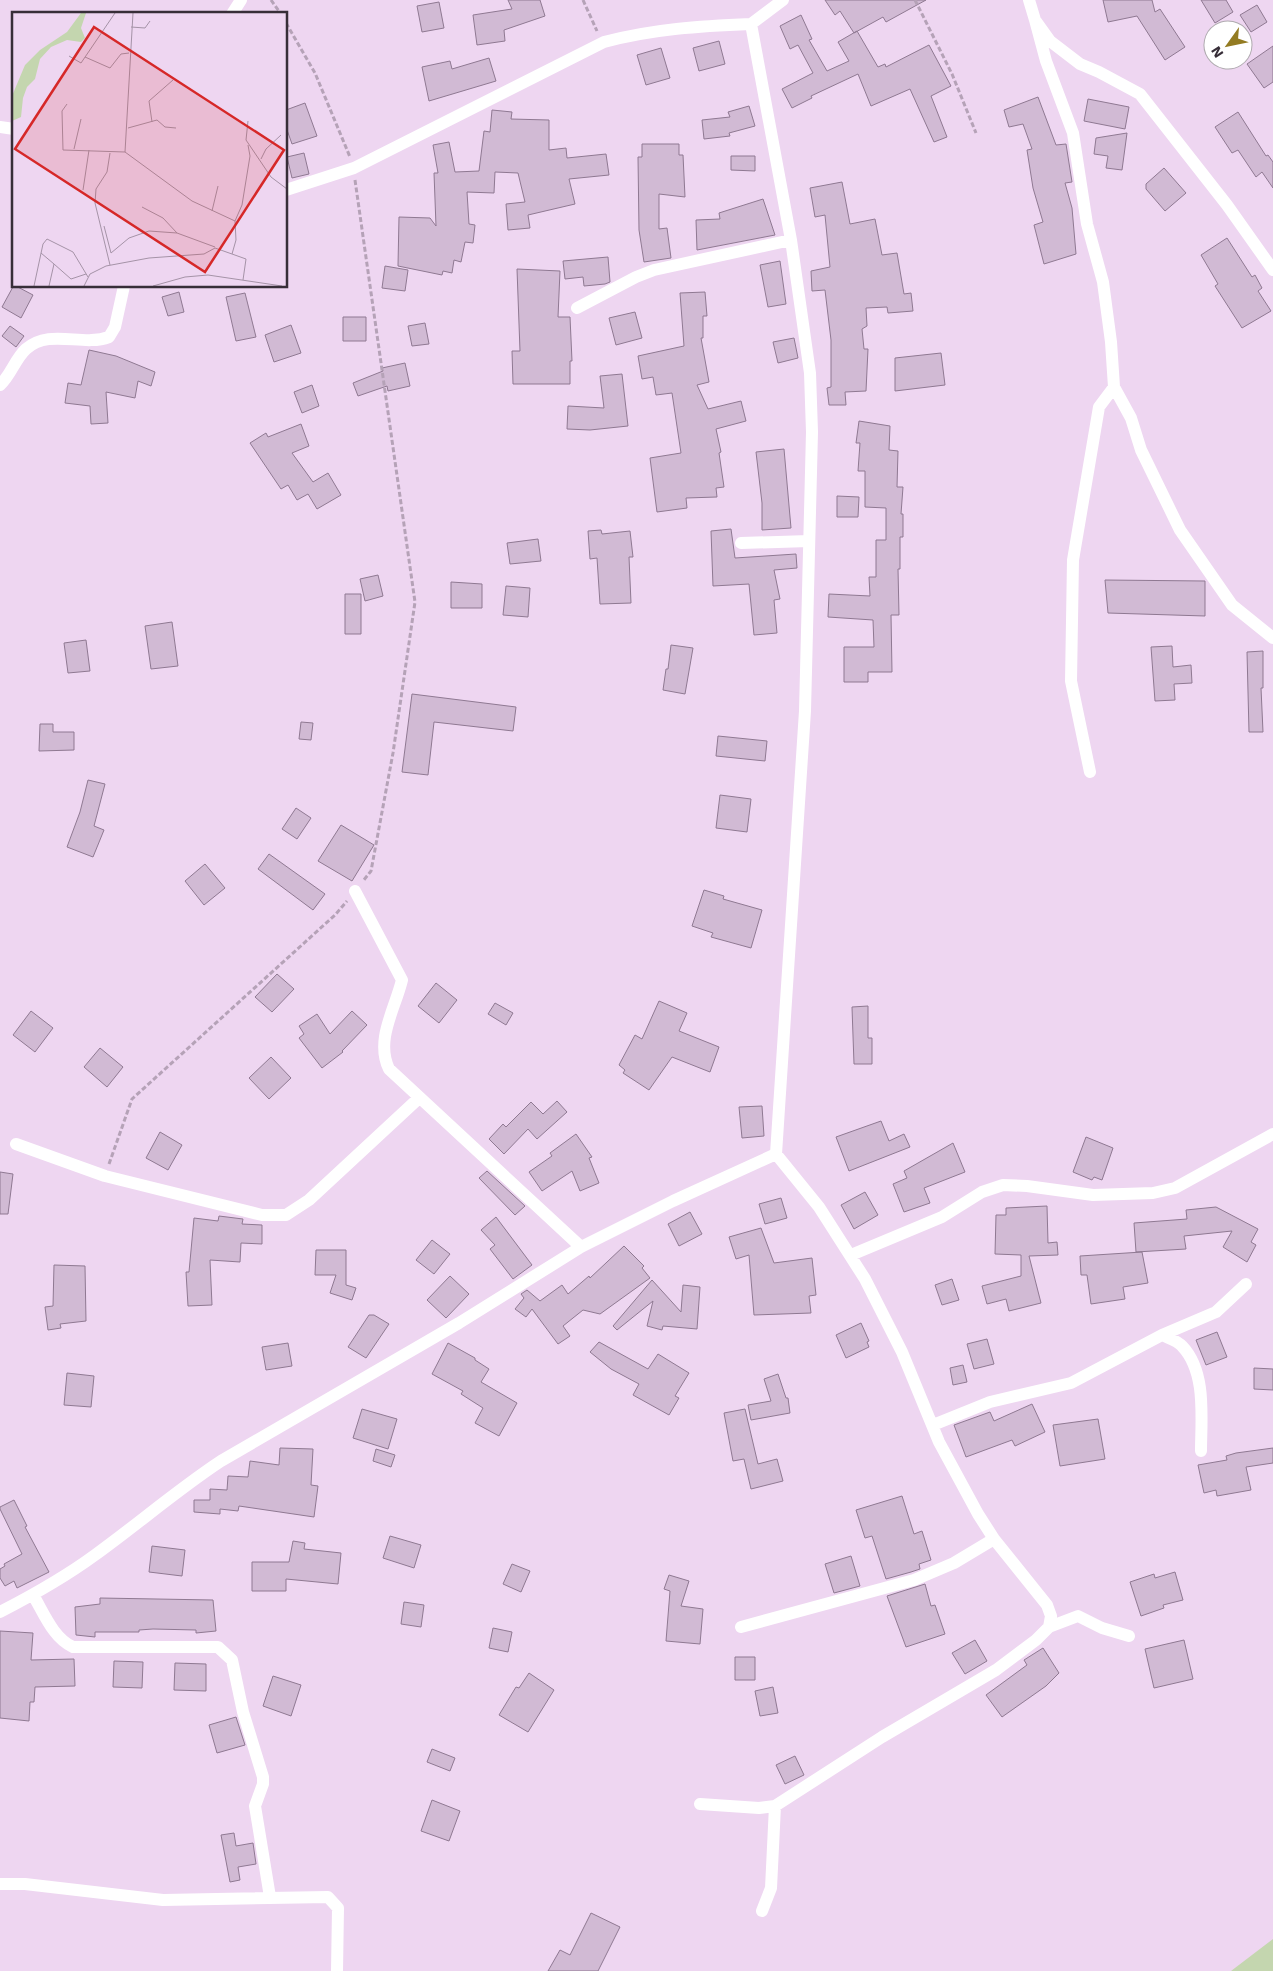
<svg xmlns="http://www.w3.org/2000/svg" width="1273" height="1971" font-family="'Work Sans',sans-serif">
<rect width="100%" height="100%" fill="#eed6f1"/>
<!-- green -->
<path fill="#c4d6af" d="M1273,1939V1971H1230H1231Z"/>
<!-- building -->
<path fill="#d1bad4" stroke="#8f7992" d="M508,0H540L545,16L504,30L505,41L477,45L473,15L512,9Z
M825,0H926L886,22L883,17L854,33L840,11L835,15Z
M1103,0H1152L1155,12L1160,9L1185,47L1165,60L1137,16L1108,22Z
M1201,0H1226L1233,12L1215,23Z
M439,2L444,28L422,32L417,6Z
M1257,5L1267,22L1251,32L1240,15Z
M801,15L812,39L809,40L827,71L849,61L838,42L857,31L878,67L885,64L886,67L929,45L951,86L931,96L947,137L934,142L910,89L871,106L858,74L811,96L812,98L792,108L782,89L813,73L798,45L790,49L780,26Z
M719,41L725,64L699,71L693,48Z
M1273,46V82L1264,88L1247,64Z
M661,48L670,78L646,85L637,55Z
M489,58L496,81L429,101L422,67L450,61L452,69Z
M1038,97L1056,145L1066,144L1072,182L1065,183L1072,208L1076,254L1044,264L1034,225L1043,222L1033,188L1027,150L1032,149L1023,124L1009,127L1004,110Z
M1088,99L1129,107L1125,129L1084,121Z
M305,103L317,136L292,144L286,127V110Z
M749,106L755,126L729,133L730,136L704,139L702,120L730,117L728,112Z
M492,110L512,112L511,119L549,120V150L566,148L567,158L606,154L609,175L569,179L575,204L528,215L530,228L508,230L506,204L525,202L518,173L495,172L494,193L467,192L469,224L475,225L473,243L465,242L461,262L454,260L452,273L443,271L442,275L398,266L399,217L430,218L436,226L434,173H438L433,145L449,142L455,172L479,171L484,131L490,132Z
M1238,112L1266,156L1268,155L1273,162V188L1262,172L1256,177L1238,150L1232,153L1215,127Z
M1127,133L1122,170L1106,168L1108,156L1094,154L1096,138Z
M642,144H679V155H683L685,197L659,194V229L667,228L671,258L644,262L639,230L638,157H642Z
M304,153L309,174L292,178L287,157Z
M731,156H755V171L731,170Z
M1164,168L1186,193L1165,211L1146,189V184Z
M842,182L850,224L875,219L882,255L897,253L904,294L911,293L913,311L888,313L887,307L866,308L867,326L862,329L864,349H868L866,391L845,392L846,405H829L827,388L831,387V340L825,290L812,291L811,271L830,267L825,215L815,217L810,188Z
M763,199L775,235L697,250L696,220L720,219L719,213Z
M1227,238L1252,277L1255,275L1262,288L1258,291L1271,311L1242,328L1215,286L1218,284L1201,255Z
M608,257L610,282L605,284L584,286L583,277L565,279L563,261Z
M780,261L786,304L768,307L760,265Z
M385,266L408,270L405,291L382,288Z
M517,269L560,271L558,317H570L572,361H570V384H513L512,351H520Z
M14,285L33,295L21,318L2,307Z
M179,292L184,312L168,316L162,297Z
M705,292L707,316H703V338H701L709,382L697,385L708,409L741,401L746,421L716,429L721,452L719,453L724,487L716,488L717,497L686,498L687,508L657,512L650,458L681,453L672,393L656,395L653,377L642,379L638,356L684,346L680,293Z
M245,293L256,337L236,341L226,297Z
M635,312L642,338L616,345L609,318Z
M343,317H366V341H343Z
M425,323L429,344L412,346L408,326Z
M291,325L301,353L274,362L265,335Z
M10,326L24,336L16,347L2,336Z
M794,338L798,358L778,363L773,342Z
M89,350L116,356L155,372L151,386L138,381L135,398L106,392L108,423L91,424L90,406L65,403L68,383L81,385Z
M941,353L945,385L895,391V358Z
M405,363L410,386L388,391L387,386L358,396L353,383L383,371L382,368Z
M622,374L628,426L590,430L567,429L568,406L604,408L600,376Z
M312,385L319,406L302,413L294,392Z
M859,421L890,426L889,450L898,451L897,487H903L901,514H903V537H900V569H898L899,615H891L892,672H868V682H844V647H874L873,620L828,617L829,594L870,596L869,577H876V540H886V508L865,507V471H858L860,443H856Z
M301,424L309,446L292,453L313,482L328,473L341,495L317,509L308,494L297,500L288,485L281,489L250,443L266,433L268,437Z
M784,449L791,528L762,530V503L756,452Z
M837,496L859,497L858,517H837Z
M731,529L735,558L796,554L797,568L774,570L780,599L774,600L777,633L754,635L749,584L713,586L711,531Z
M601,530L602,534L630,531L633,557H629L631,603L600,604L597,558L590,559L588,531Z
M538,539L541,561L510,564L507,543Z
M378,575L383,596L365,601L360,579Z
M1105,580L1205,581V616L1108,613Z
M451,582L482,584V608H451Z
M506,586L530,588L528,617L503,615Z
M345,594H361V634H345Z
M172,622L178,666L151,669L145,626Z
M86,640L90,671L68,673L64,643Z
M671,645L693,648L685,694L663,690L666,669H668Z
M1172,646L1173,667L1191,665L1192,683L1174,684L1175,700L1155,701L1151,647Z
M1263,651V688H1261L1263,732H1249L1247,652Z
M412,694L516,707L513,731L434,722L428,775L402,772Z
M301,722L313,723L311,740L299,739Z
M40,724H53V732H74V750L39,751Z
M718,736L767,741L765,761L716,756Z
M88,780L105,784L94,826L104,830L93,857L67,847L80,812Z
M720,795L751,799L747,832L716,828Z
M296,808L311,818L297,839L282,829Z
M341,825L374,845L352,881L318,861Z
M269,854L325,894L313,910L258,869Z
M205,864L225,888L204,905L185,881Z
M704,890L724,896L723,899L762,910L751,948L711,937L713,933L692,926Z
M277,974L294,989L272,1012L255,997Z
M436,983L457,1000L439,1023L418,1006Z
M659,1001L687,1013L679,1031L719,1047L710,1072L672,1057L649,1090L623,1073L625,1070L619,1065L635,1035L642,1039Z
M495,1003L513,1013L506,1025L488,1014Z
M868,1006V1038H872V1064H854L852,1007Z
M31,1011L53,1028L35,1052L13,1035Z
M352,1011L367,1025L342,1051L343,1052L322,1068L299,1038L304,1034L299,1026L317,1014L330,1034Z
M100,1048L123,1067L107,1087L84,1067Z
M271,1057L291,1078L269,1099L249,1078Z
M557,1101L567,1112L537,1139L528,1129L504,1154L489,1139L503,1124L506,1127L531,1102L543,1114Z
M762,1106L764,1136L742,1138L739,1107Z
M881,1121L889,1141L904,1134L910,1147L849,1171L836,1137Z
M160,1132L182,1145L168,1170L146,1158Z
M576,1134L592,1157L589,1158L599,1183L580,1191L572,1171L542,1191L529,1172L552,1156L550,1153Z
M1086,1137L1113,1148L1102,1180L1094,1177L1092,1180L1073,1172Z
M953,1143L965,1172L924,1188L930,1203L904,1212L893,1184L907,1178L904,1171Z
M487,1171L525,1206L515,1215L479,1178Z
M0,1172L13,1174L8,1214H0Z
M865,1192L878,1215L854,1229L841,1205Z
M781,1198L787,1218L765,1224L759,1204Z
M1047,1206L1048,1243L1057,1242L1058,1255L1029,1256L1041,1303L1009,1311L1006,1299L987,1304L982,1286L1021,1276V1255L995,1254L996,1215H1006V1208Z
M1216,1207L1258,1229L1251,1242L1256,1245L1247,1262L1223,1247L1232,1231L1184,1236L1186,1249L1136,1252L1134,1223L1187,1219L1186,1210Z
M690,1212L702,1234L679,1246L668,1224Z
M219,1216L243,1219L242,1224L262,1225V1244L241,1243L240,1262L210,1260L212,1305L188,1306L186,1272H189L194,1218L218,1221Z
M496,1217L532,1265L513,1279L490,1249L495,1245L481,1230Z
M761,1228L774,1263L812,1258L816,1295L809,1296L811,1313L754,1315L749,1255L736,1259L729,1237Z
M432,1240L450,1254L434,1274L416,1260Z
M624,1246L644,1266L642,1268L650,1278L600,1314L583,1310L563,1326L570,1336L558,1344L532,1309L526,1317L515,1309L524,1298L521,1294L527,1290L540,1301L562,1285L568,1294L589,1276L590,1278Z
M316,1250H346V1285L356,1288L352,1300L330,1293L336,1275H315Z
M1142,1252L1148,1283L1123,1287L1125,1299L1091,1304L1087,1275H1081L1080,1256Z
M54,1265L85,1266L86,1321L60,1324L61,1328L48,1330L45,1307L53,1306Z
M450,1276L469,1294L446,1318L427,1300Z
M952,1279L959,1300L942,1305L935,1285Z
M652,1280L681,1312L683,1285L700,1287L697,1329L663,1326L662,1330L647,1326L653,1301L617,1330L613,1326Z
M369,1315H374L389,1324L366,1358L348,1347Z
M861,1323L869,1341L867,1342L869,1347L846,1358L836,1335Z
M1217,1332L1227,1357L1206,1365L1196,1340Z
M987,1339L994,1364L974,1369L967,1344Z
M599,1342L648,1369L658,1354L689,1373L675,1396L679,1398L669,1415L633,1395L639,1384L611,1369L590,1352Z
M288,1343L292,1366L266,1370L262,1347Z
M448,1343L475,1358V1360L489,1369L481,1382L517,1403L499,1436L475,1423L483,1408L461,1394L463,1391L432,1374Z
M963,1365L967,1382L953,1385L950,1368Z
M1254,1368L1273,1369V1390L1254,1389Z
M67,1373L94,1376L91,1407L64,1405Z
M778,1374L786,1398H788L790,1413L751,1420L748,1405L771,1401L764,1379Z
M1032,1404L1045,1432L1015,1446L1012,1440L966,1457L954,1425L990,1412L994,1421Z
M362,1409L397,1419L388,1449L353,1438Z
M745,1409L758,1464L777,1459L783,1481L751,1489L744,1459L733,1461L724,1413Z
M1098,1419L1105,1459L1060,1466L1053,1425Z
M280,1448L313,1449L311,1485L318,1486L314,1517L239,1506L238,1511L220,1509V1514L194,1512V1500H210V1489L227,1490L228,1476L248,1477L250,1461L279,1465Z
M1273,1448V1463L1246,1467L1251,1490L1217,1496L1216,1490L1204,1493L1198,1465L1227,1460L1226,1456L1236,1453Z
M376,1449L395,1455L391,1467L373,1461Z
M902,1496L914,1534L922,1531L931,1560L919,1564L920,1569L911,1572L886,1579L872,1536L865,1538L856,1510Z
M14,1500L27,1526L25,1527L49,1572L17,1588L14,1581L5,1586L0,1578V1569L5,1566L4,1564L22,1554L0,1509V1507Z
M390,1536L421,1545L414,1568L383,1558Z
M293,1541L305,1543L304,1549L341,1553L338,1584L286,1579V1591H252V1562H289Z
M152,1546L185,1550L182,1576L149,1572Z
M851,1556L860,1586L834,1593L825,1564Z
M512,1564L530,1571L521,1592L503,1584Z
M1175,1572L1183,1600L1163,1605L1164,1608L1141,1616L1130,1582L1154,1574L1155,1578Z
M669,1575L689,1581L681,1606L703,1609L700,1644L666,1641L670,1591L664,1589Z
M925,1584L931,1606L935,1605L945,1634L906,1647L887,1596Z
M100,1598L213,1600L216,1631L196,1633V1630L153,1629L139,1630V1632H95V1637L76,1635L75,1607L100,1604Z
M404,1602L424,1605L421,1627L401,1624Z
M493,1628L512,1632L508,1652L489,1648Z
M0,1631L33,1633L31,1660L74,1659L75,1686L35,1687L34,1702H30L29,1721L0,1718Z
M975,1640L987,1661L965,1674L952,1653Z
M1184,1640L1193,1679L1154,1688L1145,1649Z
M1043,1648L1059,1673L1046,1686L1002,1717L986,1695L1027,1665L1024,1660Z
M735,1657H755V1680H735Z
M114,1661L143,1662L142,1688L113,1687Z
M175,1663L206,1664V1691L174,1690Z
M529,1673L554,1690L528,1732L499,1715L516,1687L519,1688Z
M273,1676L301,1685L291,1716L263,1706Z
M773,1687L778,1713L760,1716L755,1691Z
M236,1717L245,1745L217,1753L209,1725Z
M432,1749L455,1758L450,1771L427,1762Z
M795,1756L804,1775L785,1784L776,1765Z
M432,1800L460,1811L449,1841L421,1831Z
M234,1833L236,1846L253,1843L256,1864L238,1867L240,1880L230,1882L221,1835Z
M591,1913L620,1927L598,1971H548L560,1950L570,1955Z"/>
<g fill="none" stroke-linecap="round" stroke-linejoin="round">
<!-- path -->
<path stroke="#b5a2b7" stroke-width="3" stroke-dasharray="5 2.5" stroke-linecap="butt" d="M271,0L281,14
M583,0L597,31
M915,0L952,74L976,133
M286,23L315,73L350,157
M355,180L415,602L393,753L371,871L363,881
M109,1164L132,1099L335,915L347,901"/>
<!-- minor -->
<path stroke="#fff" stroke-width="12" d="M1029,0L1035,20L1050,41L1080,64L1099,72L1140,94L1227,205L1273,270
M232,14L241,0
M1035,20L1046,61L1073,133L1087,224L1103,282L1111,342L1114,387L1131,418L1141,450L1180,530L1232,605L1273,638
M0,127L14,129
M286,190L354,168L604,42C653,29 700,26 751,24
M577,308L636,277L654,270L791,240
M0,385C11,375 15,359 26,349C50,328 82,347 109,337L115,327L124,286
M741,543L809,541
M1090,772L1071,681L1073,560L1099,407L1114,387
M355,891L402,980C395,1009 375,1040 389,1069L581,1247
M16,1144L105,1176L262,1215H286L309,1200L419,1098
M851,1255L942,1217L982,1192L1003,1185L1027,1186L1093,1195L1153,1193L1175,1188L1273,1134
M1162,1335C1168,1338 1178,1341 1182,1346C1207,1372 1201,1419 1201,1451
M933,1425L990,1402L1071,1383L1162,1335L1216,1312L1246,1284
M33,1595C44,1613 53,1638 73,1647H218L232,1660L243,1712L263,1777V1784L255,1806L270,1897
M0,1612C33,1595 65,1577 95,1555C138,1524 177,1490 221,1461L459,1323L581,1247L673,1201L776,1154L805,711L812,432L810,373L791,240L751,24L783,0
M741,1627L914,1580L954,1563L994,1539
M1049,1627L1078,1616L1102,1628L1129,1636
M700,1804L759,1808L775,1806L882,1737L996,1670L1036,1640L1049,1627L1051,1616L1047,1605L994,1539L978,1514L939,1442L902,1352L865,1279L819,1207L776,1154
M0,1884H25L163,1900L328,1897L338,1908L337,1971
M762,1911L771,1888L775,1806"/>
</g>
<!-- overview -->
<g transform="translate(12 12)">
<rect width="275" height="275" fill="#eed6f1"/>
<path d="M69,1H74L69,16L73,26L69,30L55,28L39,35L28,47L23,67L15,75L11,86L9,105L0,109V84L13,53L28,38L55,20Z" fill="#c4d6af"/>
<path fill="none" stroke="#a593a7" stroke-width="1" d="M121,1L113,140L180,189L223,209L224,228L220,242L234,247L231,268M119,15L133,16L138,9M57,44L69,51L103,1M73,45L98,56L109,42L117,41M55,92L50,99L51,138L113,140M236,109L234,128L259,165L275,177M140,110L137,89L161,68M116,116L145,108L153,115L164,116M62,137L69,107M98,141L95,160L84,177L83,191L98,253M249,147L254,137L269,123M71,178L77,138M130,195L151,206L165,221M200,199L206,174M223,209L230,193L238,144L236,133M92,214L99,241L117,226L137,219L165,221L203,235M29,241L42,252M22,274L31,232L35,227L61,240L76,265M37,274L42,252L59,267L74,262M72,274L78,262L94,254L137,246L192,242L203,236L220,242M141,274L173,265L196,263L270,274"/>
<path fill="#d62828" fill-opacity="0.15" stroke="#d62828" stroke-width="2.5" d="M82,15L272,138L193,260L3,137Z"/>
<rect width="275" height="275" fill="none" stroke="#372e38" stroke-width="2.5"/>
</g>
<!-- north arrow -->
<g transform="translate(1228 45) rotate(237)"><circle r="24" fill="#ffffff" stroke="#afabaf"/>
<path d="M0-4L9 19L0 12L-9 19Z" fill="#937b22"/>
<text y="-8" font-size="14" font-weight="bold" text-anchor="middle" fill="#372e38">N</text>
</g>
</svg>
